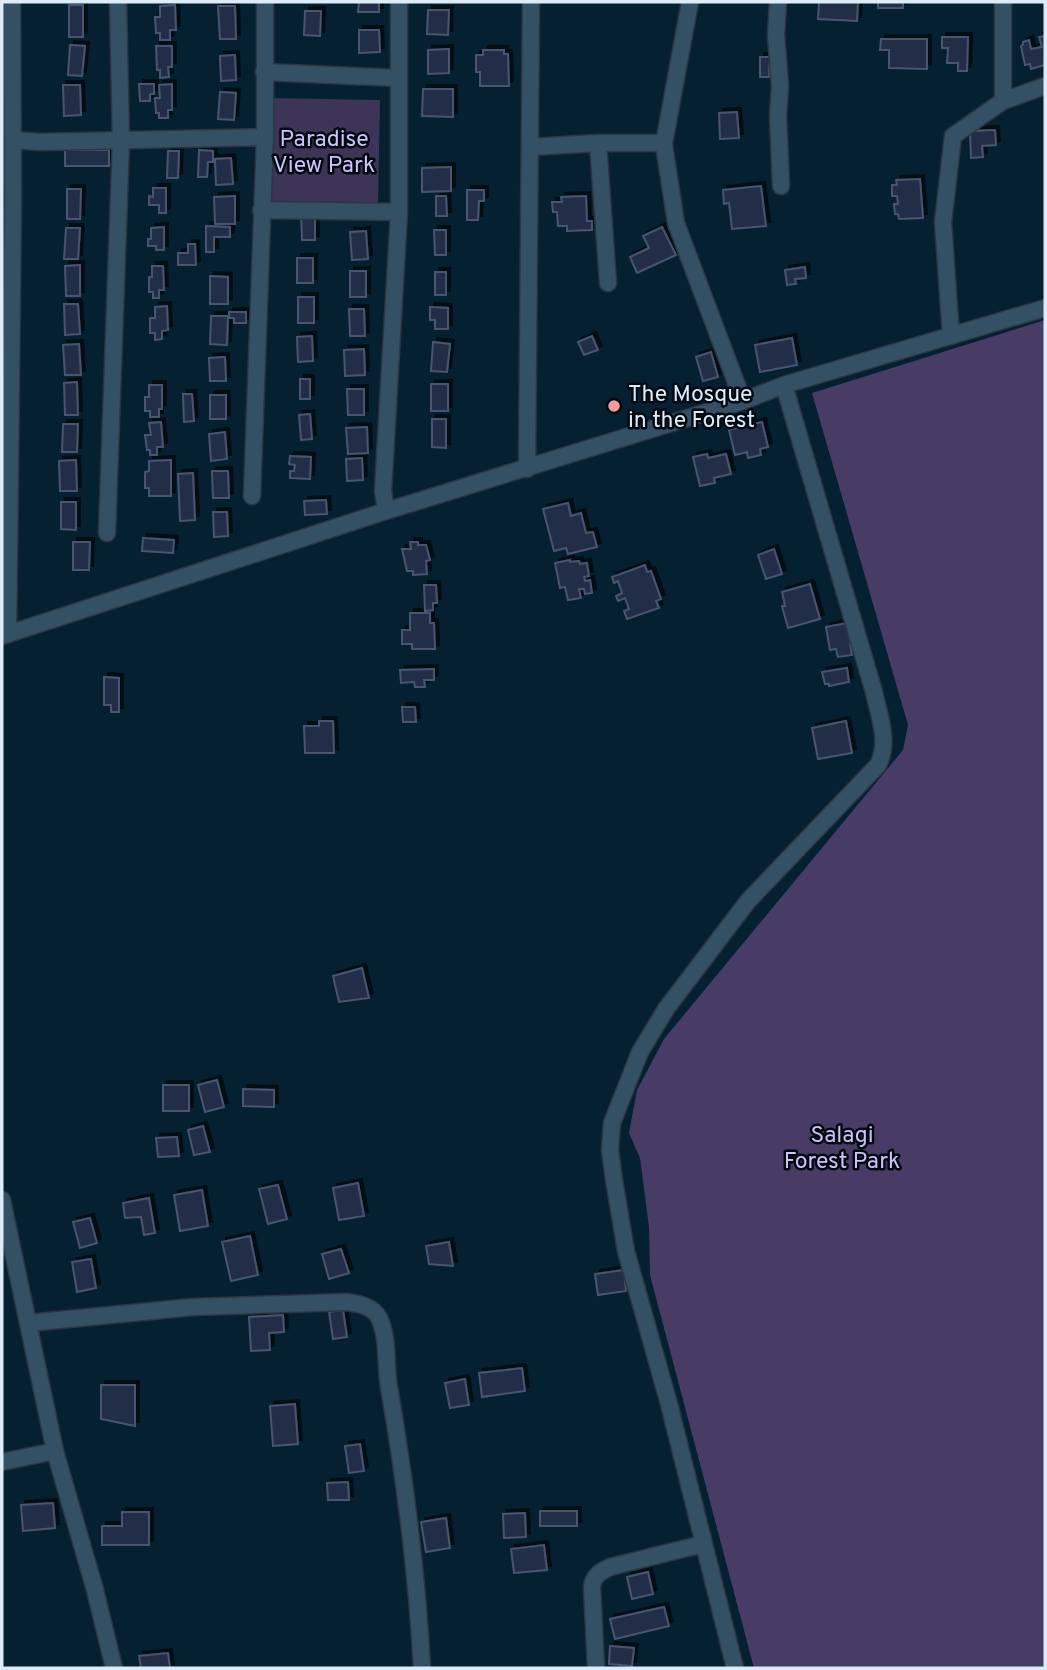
<svg xmlns="http://www.w3.org/2000/svg" width="1047" height="1670" font-family="Overpass,sans-serif">
<defs>
<filter id="shadow"><feDropShadow dx="4" dy="-4" stdDeviation="0" flood-color="#0009"/></filter>
</defs>
<rect width="100%" height="100%" fill="#042031"/>
<!-- green -->
<path fill="#3e3457" d="M269,98L380,100L378,205L267,203Z"/>
<!-- forest -->
<path fill="#483c67" d="M1045,320V1668H754L650,1275L649,1227L640,1158L629,1133L637,1090L664,1039L903,750L908,725L812,393Z"/>
<!-- building -->
<path fill="#242d46" stroke="#49546f" stroke-width="2" filter="url(#shadow)" d="M359,2H379V12H358Z
M819,2H858L857,21L818,19Z
M878,2H903V8H878Z
M69,5H83V37H69Z
M175,5L176,30H170V40H160V33H156L155,17H160V6Z
M218,6H235L236,39H220Z
M428,10H449L448,35L427,34Z
M305,11H321L320,36L304,35Z
M359,30H379L380,52L359,53Z
M1045,36V65L1031,69L1030,64L1025,65L1021,46L1023,45V42L1029,40L1031,49L1042,47L1039,37Z
M942,37H968L967,71H958V63H947L948,48H942Z
M881,39H927V69L889,68V50H880Z
M70,45L85,46L82,76L68,75Z
M156,46H172V67H168L169,77L160,78V70H157Z
M449,49V73L428,74V50Z
M483,50H504V54H508L509,86H480V72H476V55H483Z
M235,55L236,80L221,81L220,56Z
M760,57H770L769,77H760Z
M139,84H154V94H150V101H140Z
M172,84V110H168V118H159V113H156L155,98H160L159,85Z
M63,85H80L81,115L64,116Z
M423,89H453V117L422,116Z
M220,92L236,93L234,120L218,119Z
M737,112L739,138L720,139L719,113Z
M995,130L996,145L982,146L983,157L971,158L970,131Z
M65,150H109V166H65Z
M199,150L213,151V162H208L207,177H198Z
M168,151H179L178,178H167Z
M231,158L233,184L216,185L215,159Z
M451,167V191L422,192V168Z
M920,179L923,218L899,219L898,214H895L894,204H898L897,196H892V185H897L896,180Z
M761,186L766,226L732,229L729,203L724,204L723,190Z
M153,188H166V213H159V205H149V196L153,197Z
M67,189H81L80,219H67Z
M467,190H484V201H479L478,220H467Z
M235,196V224H215L214,197Z
M436,196H446L447,216H436Z
M586,196L587,221H592V230L567,231V226H558L557,212H553L552,202H562L561,197Z
M301,214H315V240H302Z
M206,226L230,227V237H214V252H206Z
M164,227V250H156V246H148V239H151V228Z
M662,227L676,255L637,273L630,257L649,248L643,236Z
M66,228H80L78,259H64Z
M434,230H446V255H435Z
M366,231L368,259L352,260L350,232Z
M188,244H195L196,265H178V253H188Z
M297,258H313V283H297Z
M80,265V296H66L65,266Z
M152,266H163L164,290H159V298H153V292H149V277H152Z
M805,267L806,278L795,279L796,284L787,285L785,270Z
M350,271H366V297H350Z
M435,272H446V295H435Z
M210,276L228,277V304H210Z
M298,297H314V323H298Z
M64,304H78L80,334L65,335Z
M167,306L168,330L162,331V339L155,340V333H150V318H155V307Z
M430,307L448,308V329H435V320H430Z
M349,309H364L365,336H350Z
M229,312H246V323H234V318H229Z
M211,316H228L227,345L210,344Z
M312,336L313,361L298,362L297,337Z
M592,336L598,350L584,355L578,342Z
M792,338L797,365L760,372L755,345Z
M433,342L450,344L447,372L431,371Z
M79,344L81,375H65L63,345Z
M364,349L365,375L345,376L344,350Z
M711,352L718,377L703,381L696,357Z
M225,357L226,381H210L209,358Z
M300,379H310V399H300Z
M77,382L78,415H65L64,383Z
M431,384H448V411H431Z
M149,385H162V409H159V417H150V411H145V397H149Z
M347,389H364V415H348Z
M183,394H192L194,421L184,422Z
M210,395H226V419H210Z
M310,414L312,439L301,440L299,415Z
M432,419H446V448L432,447Z
M161,422L163,447H157V455H150V450H147L145,435H151L149,423Z
M762,422L768,447L760,449L761,455L748,458L747,452L735,455L729,430Z
M63,424H78L77,452H62Z
M367,427L368,453L348,454L346,428Z
M225,432L227,459L211,461L209,434Z
M707,454L708,458L726,454L731,474L714,478L715,483L700,486L693,457Z
M290,456L311,457L310,479L290,478V471H294L295,465L289,464Z
M362,458L363,480L347,481L346,459Z
M76,460L77,491H60L59,461Z
M171,460V496H149V488H145V472L149,471V461Z
M212,471H228L229,498H213Z
M193,473L195,520L180,521L178,474Z
M326,500L327,514L305,515L304,501Z
M61,502H76V530L61,529Z
M568,503L571,516L581,513L586,533L593,532L597,547L568,554L566,548L554,551L543,509Z
M213,512H227L228,536L214,537Z
M143,538L174,540L173,553L142,551Z
M73,542H90L89,570H73Z
M410,542H418V545H426L430,560L426,561L427,574L413,575V571H407L402,549H411Z
M774,549L782,574L766,579L758,555Z
M570,560V562L579,561L580,564L587,563L589,576L584,577L585,581L590,580L592,593L585,594L584,589H579L581,598L568,600L565,587L560,588L555,563Z
M645,565L647,572L651,571L661,599L656,601L659,608L627,619L624,611L629,609L625,598L618,601L616,596L622,593L618,581L614,583L612,577Z
M810,584L820,619L788,628L782,606H785L782,592Z
M424,585H436L437,603H433V610L425,611Z
M410,613H430V623H434L435,649H412V644H402V630H410Z
M853,622L856,643L850,644L852,655L838,657L836,649L830,650L826,627Z
M847,668L849,682L829,686V684H825L822,672Z
M434,669V680H424L425,687H415L414,682L401,683L400,670Z
M104,677L119,678V712H111V705H104Z
M402,707H415L416,722H403Z
M319,721H333L334,753H305L304,726H319Z
M846,721L852,753L818,759L812,728Z
M362,968L369,998L339,1002L333,976Z
M217,1080L224,1107L205,1112L198,1085Z
M163,1085H189V1111H163Z
M243,1089L274,1090V1107L243,1106Z
M203,1126L210,1152L194,1155L188,1130Z
M177,1137L179,1156L158,1157L156,1138Z
M358,1183L364,1216L339,1220L333,1188Z
M278,1185L287,1219L268,1224L259,1189Z
M202,1190L208,1226L180,1231L174,1195Z
M149,1198L155,1233L144,1235L141,1217L125,1218L123,1203Z
M90,1218L97,1243L80,1248L73,1222Z
M250,1236L258,1275L231,1281L222,1242Z
M449,1242L453,1266L429,1264L426,1246Z
M341,1249L349,1273L329,1279L322,1254Z
M91,1259L96,1288L77,1292L72,1262Z
M624,1270L626,1291L598,1295L595,1274Z
M343,1310L347,1337L333,1339L329,1312Z
M283,1315L284,1332L269,1333L270,1350L251,1351L249,1317Z
M522,1368L525,1391L482,1397L479,1373Z
M465,1379L469,1405L450,1408L445,1383Z
M101,1385H135V1426L101,1419Z
M295,1404L298,1444L273,1446L270,1406Z
M360,1444L364,1471L349,1473L345,1446Z
M348,1482L349,1500H328L327,1483Z
M53,1503L55,1528L23,1531L21,1505Z
M540,1511H577V1526H540Z
M122,1512H149V1545H102V1526H122Z
M525,1513L526,1537L504,1538L503,1514Z
M446,1518L450,1548L426,1552L421,1522Z
M544,1545L547,1570L514,1573L511,1549Z
M648,1572L653,1594L632,1599L627,1577Z
M664,1607L669,1626L615,1639L610,1619Z
M610,1646L634,1648L632,1666L609,1664Z
M168,1653L170,1668H141L139,1656Z"/>
<g fill="none" stroke-linecap="round" stroke-linejoin="round">
<defs>
<path id="minor" d="M690,2L664,143L665,152L676,223L743,401
M778,2L776,35L780,85L778,116L781,186
M1003,2V101
M264,72L398,78
M14,140L40,142L265,137
M598,143L608,283
M530,147L598,143H664
M261,210L399,212
M951,336L943,222L953,136L1003,101L1045,86
M527,469L531,2
M252,496L265,137V2
M386,511L383,491L399,212V2
M107,533L121,141L118,2
M8,634L13,201L12,2
M2,636L386,511L743,401L784,385L1045,308
M2,1200L55,1451L95,1590L114,1668
M28,1323L193,1307L347,1302C359,1304 373,1306 379,1318C389,1338 385,1365 389,1387C405,1480 417,1573 422,1668
M2,1462L55,1451
M596,1668L592,1587C593,1576 600,1572 610,1567L703,1544
M735,1668L669,1404L626,1251L614,1180L610,1150L612,1123L640,1052L666,1009L748,901L878,765C890,742 879,716 874,692L784,385"/>
</defs>
<!-- minor casing -->
<use href="#minor" stroke="#2c3642" stroke-width="19"/>
<!-- minor -->
<use href="#minor" stroke="#345064" stroke-width="16"/>
</g>
<!-- markers -->
<circle fill="#f59b9b" stroke="#020910" stroke-width="2.5" cx="614" cy="406" r="7"/>
<g text-anchor="middle" stroke-width="5" stroke-linejoin="round" paint-order="stroke">
<!-- park labels -->
<g font-size="23" fill="#d0c1fb" stroke="#020910">
<text x="324" y="146">Paradise<tspan x="324" dy="26">View Park</tspan></text>
<text x="842" y="1142">Salagi<tspan x="842" dy="26">Forest Park</tspan></text>
</g>
<!-- poi labels -->
<g font-size="23" fill="#dcecf8" stroke="#020910" text-anchor="start">
<text x="628" y="401">The Mosque<tspan x="628" dy="26">in the Forest</tspan></text>
</g>
</g>
<!-- border -->
<rect width="1047" height="1670" fill="none" stroke="#dcecf8" stroke-width="7"/>
</svg>
